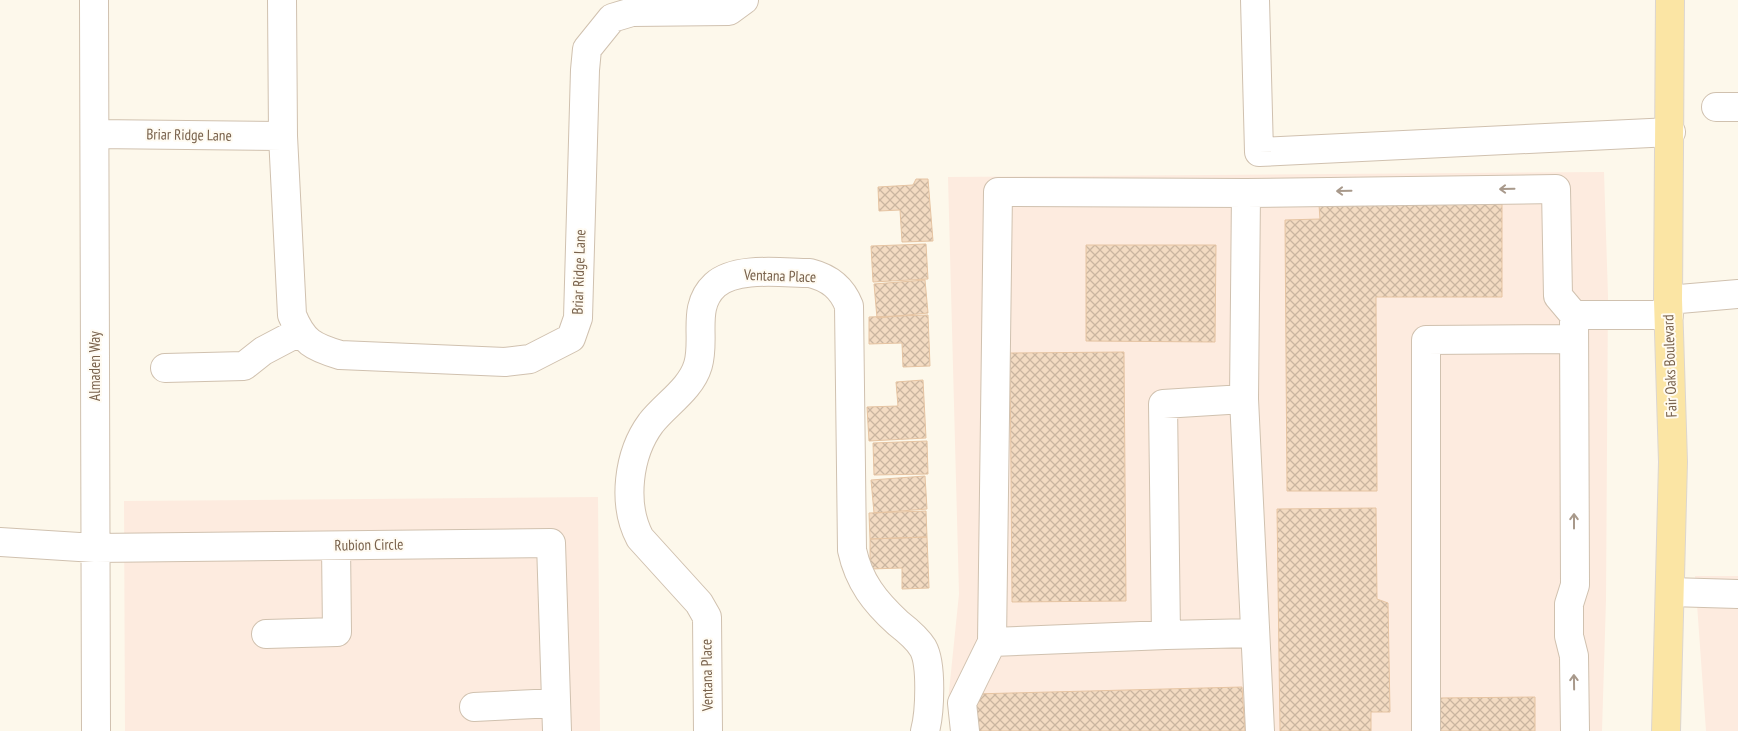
<svg xmlns="http://www.w3.org/2000/svg" width="1738" height="731" font-family="'PT Sans Narrow',sans-serif">
<defs>
<pattern id="building-cross-hatch" width="8" height="8" patternUnits="userSpaceOnUse" patternTransform="scale(1.25)"><rect width="8" height="8" fill="#f3dbc2"/><path d="M0 0l8 8M0 8l8-8" fill="none" stroke="#cab5a0"/></pattern>
</defs>
<rect width="100%" height="100%" fill="#fdf8eb"/>
<!-- commercial -->
<path fill="#fdebdf" d="M1604,172L1608,296L1606,600L1602,731H951L948,701L959,594L948,177Z
M598,497L600,731H125L124,501Z
M1695,576H1738V731H1706Z"/>
<!-- building -->
<path fill="url(#building-cross-hatch)" stroke="#e6c4a2" d="M916,179H928L933,241L902,242L900,210L879,211L878,187L913,185Z
M1502,204V297H1376L1377,491H1287L1285,220L1320,219L1319,205Z
M926,244L928,279L873,282L871,246Z
M1086,245H1216L1215,342L1086,341Z
M925,280L928,313L877,318L874,284Z
M928,315L930,366L903,367L902,343L869,344V317Z
M1124,352L1126,601L1012,602L1010,353Z
M923,380L926,438L869,441L867,407L898,406L896,382Z
M927,441L928,474L874,475L873,443Z
M925,476L927,509L874,513L871,480Z
M1376,508L1377,599L1388,603L1390,712H1371V731H1280L1277,509Z
M926,511L927,537L870,539L869,513Z
M927,537L929,588L902,589V568L870,569V539Z
M1242,687L1245,731H973V694Z
M1535,697V731H1439V698Z"/>
<g fill="none" stroke-linecap="round" stroke-linejoin="round">
<defs>
<path id="minor" d="M94,0L96,731
M282,0L283,136L292,315C303,342 313,347 340,355L505,362L530,359L571,338L578,318L585,70L587,49L612,18L632,12L729,11L744,0
M1255,0L1259,152L1671,132
M1716,107H1738
M95,134L283,136
M1668,300L1738,294
M1574,315H1669
M165,368L244,366L263,351L299,332
M1244,399L1246,193
M0,542L95,548L551,543L557,731
M1670,592L1738,594
M266,634L337,632L336,546
M1166,635L1254,633
M474,707L556,703
M708,731L707,617L699,603L640,538C622,504 628,454 651,423C666,404 691,389 698,365C706,338 691,307 715,285C736,266 783,273 810,273C830,278 842,288 849,306L852,550C859,582 875,602 898,623C907,630 917,638 923,648C932,664 930,712 925,731
M965,731L962,703L992,642
M1260,731L1244,399L1163,404L1166,635L992,642L998,192L1246,193L1556,189L1558,296L1574,315L1575,585L1569,604V636L1574,656L1575,731
M1426,731V340L1573,339"/>
<path id="major" d="M1666,731L1673,462L1668,300L1670,0"/>
</defs>
<!-- minor casing -->
<use href="#minor" stroke="#d0c1af" stroke-width="30"/>
<!-- major casing -->
<use href="#major" stroke="#dcd6d0" stroke-width="30"/>
<!-- minor -->
<use href="#minor" stroke="#fff" stroke-width="28"/>
<!-- major -->
<use href="#major" stroke="#fbe5a4" stroke-width="28"/>
</g>
<!-- one-way arrows -->
<defs><path id="oneway-shaft" d="M-6 0H5M1.5-3L5.5 0L1.5 3" fill="none" stroke-width="1.6" stroke-linecap="round" stroke-linejoin="round" transform="scale(1.25)"/></defs>
<g stroke="#a8998b">
<use href="#oneway-shaft" transform="translate(1507 189) rotate(179)"/>
<use href="#oneway-shaft" transform="translate(1344 191) rotate(179)"/>
<use href="#oneway-shaft" transform="translate(1574 521) rotate(-90)"/>
<use href="#oneway-shaft" transform="translate(1574 682) rotate(-91)"/>
</g>
<g text-anchor="middle" stroke-width="4" stroke-linejoin="round" paint-order="stroke">
<!-- street labels -->
<g font-size="15" fill="#79624c" stroke="#fffbf2">
<text transform="translate(189 135) rotate(1)" y="5">Briar Ridge Lane</text>
<text transform="translate(579 272) rotate(-88)" y="5">Briar Ridge Lane</text>
<text transform="translate(780 276) rotate(2)" y="5">Ventana Place</text>
<text transform="translate(95 366) rotate(-90)" y="5">Almaden Way</text>
<text transform="translate(1670 366) rotate(-92)" y="5">Fair Oaks Boulevard</text>
<text transform="translate(369 545) rotate(-1)" y="5">Rubion Circle</text>
<text transform="translate(707 675) rotate(-91)" y="5">Ventana Place</text>
</g>
</g>
</svg>
